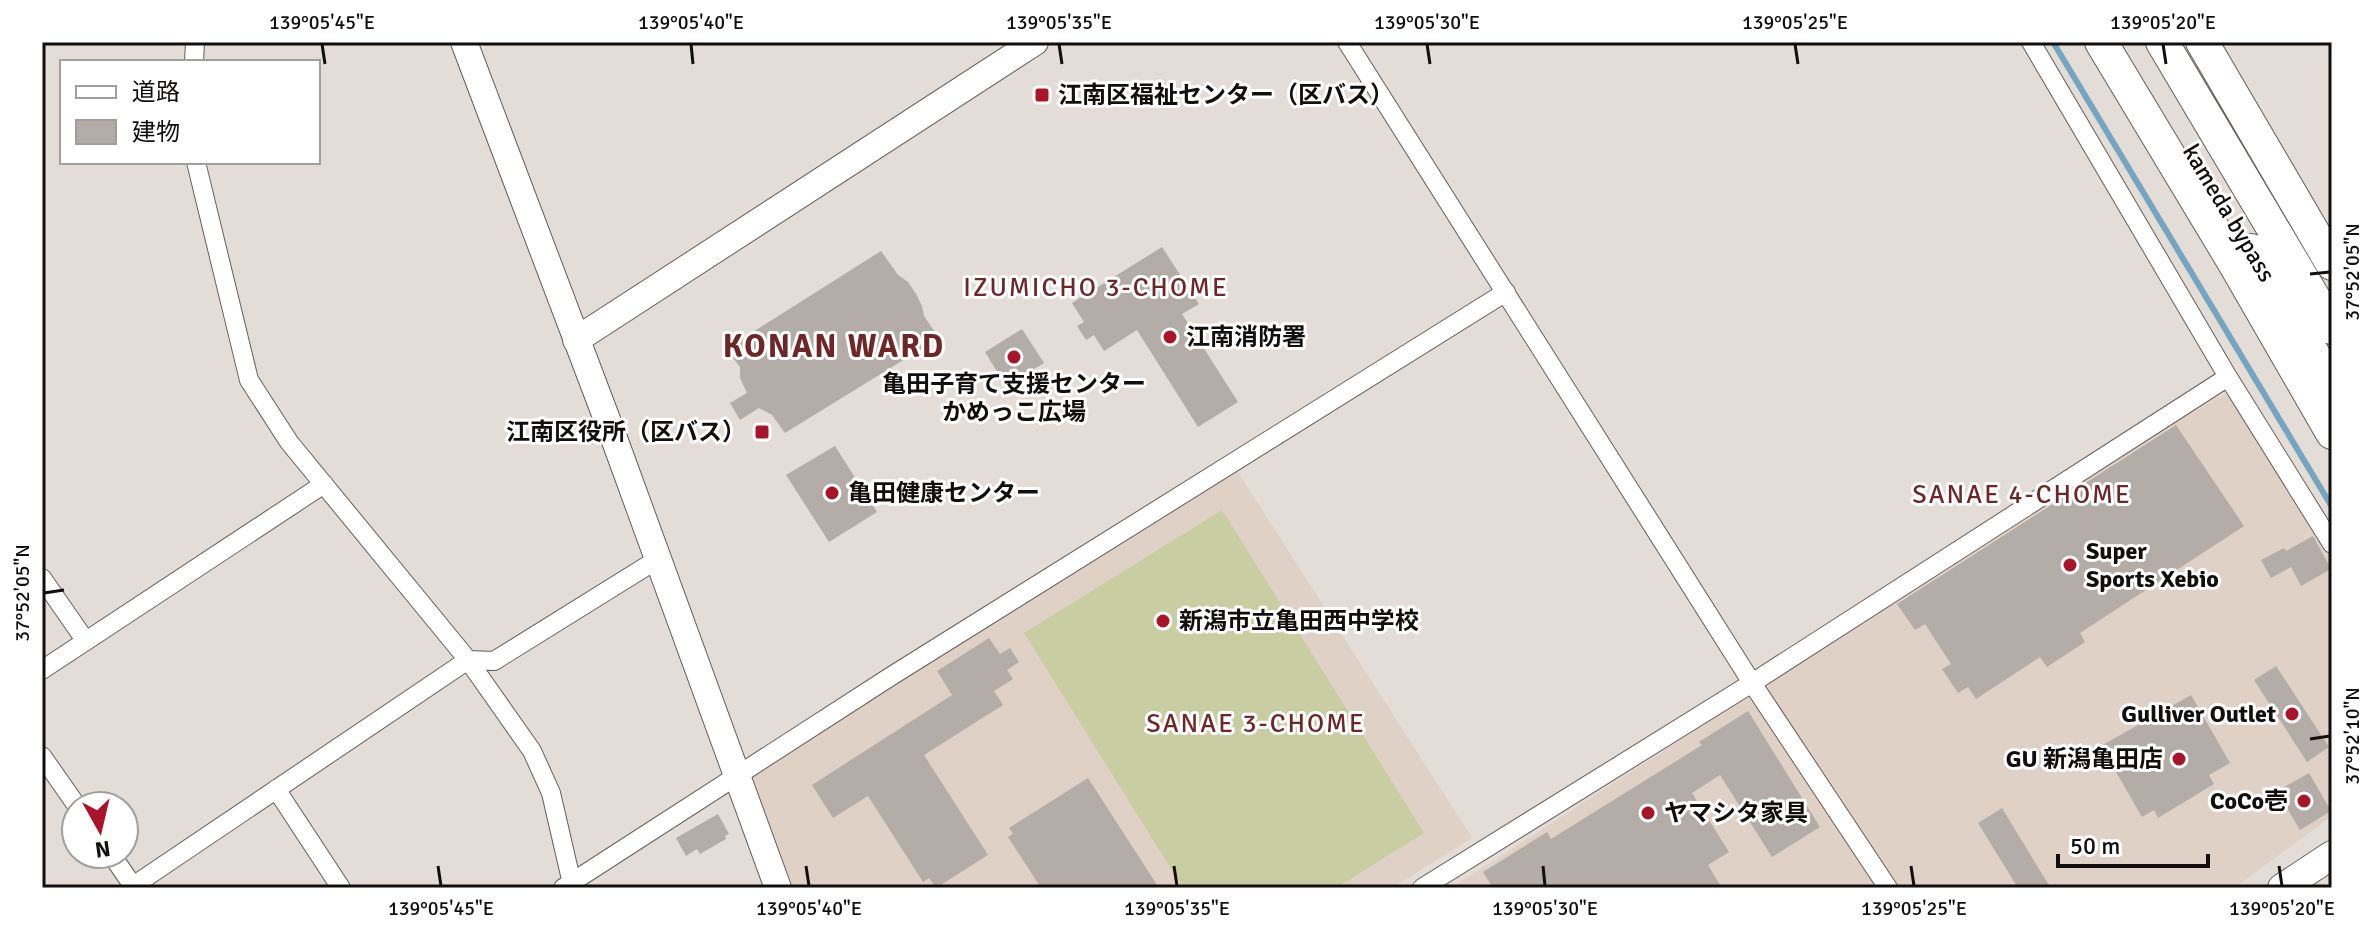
<svg xmlns="http://www.w3.org/2000/svg" width="2374" height="930" font-family="Signika,'Noto Sans JP',sans-serif">
<rect width="100%" height="100%" fill="#e4dcd6"/>
<!-- built -->
<path fill="#dfd1c6" d="M2229,392L2332,561V816L2234,888H1451L2174,422Z
M1234,466L1472,838L1392,888H783L750,776Z"/>
<!-- grass -->
<path fill="#c8cea1" d="M1222,510L1424,833L1336,888H1183L1024,633Z"/>
<g fill="none" stroke-linecap="round" stroke-linejoin="round">
<!-- stream -->
<path stroke="#74a5c1" stroke-width="6" d="M2053,42L2332,507"/>
</g>
<!-- building -->
<path fill="#b4aca6" d="M1162,247L1199,304L1182,314L1238,402L1198,427L1137,330L1104,351L1094,335L1086,340L1077,326L1084,322L1072,303Z
M881,251L898,275L908,282L916,294L922,306L924,316L939,338L785,433L772,415L759,408L740,420L730,403L747,393L740,378V367L726,349Z
M1022,329L1044,363L1006,386L985,352Z
M2176,425L2244,526L2080,633L2085,642L2047,667L2040,657L1976,699L1968,687L1958,693L1942,669L1951,664L1925,624L1915,630L1897,604Z
M835,446L877,512L829,542L786,475Z
M2313,536L2331,569L2301,586L2291,567L2271,578L2261,560L2284,548L2286,551Z
M989,638L1000,654L1010,648L1019,662L1007,670L1013,679L994,691L1003,705L924,755L988,855L936,888L929,878L923,882L868,796L833,818L812,785L952,695L937,671Z
M2276,666L2329,747L2307,762L2254,680Z
M2191,695L2230,763L2209,775L2214,784L2158,818L2154,810L2142,817L2101,746Z
M1748,711L1820,827L1772,857L1720,775L1692,793L1729,852L1708,865L1722,888H1493L1483,872L1547,832L1551,839L1702,745L1699,742Z
M2309,773L2331,811L2300,830L2277,791Z
M1088,778L1159,888H1041L1008,837L1013,834L1009,828Z
M2002,808L2042,874L2051,888H2018L1978,823Z
M718,814L729,834L725,836L726,839L700,854L697,849L686,856L676,838Z"/>
<g fill="none" stroke-linecap="round" stroke-linejoin="round">
<defs>
<path id="street" d="M1347,42L1752,683L1888,888
M2031,42L2228,377L2332,544
M194,62L195,42
M196,162L249,380L289,442L468,660L532,751L551,793L573,888
M42,578L85,640
M42,670L324,484
M42,756L77,806
M276,789L341,888
M111,854L133,886L468,660L494,661L658,559
M563,888L893,675L1506,292
M1422,888L1752,683L2228,377"/>
<path id="secondary" d="M464,42L611,430L778,888
M576,340L1035,42"/>
<path id="primary" d="M2282,888L2332,855"/>
<path id="highway" d="M2101,42L2234,263L2332,433
M2162,42L2332,328
M2202,42L2332,264
M2251,250L2332,385"/>
</defs>
<!-- street casing -->
<use href="#street" stroke="#655e59" stroke-width="20"/>
<!-- secondary casing -->
<use href="#secondary" stroke="#655e59" stroke-width="28"/>
<!-- primary casing -->
<use href="#primary" stroke="#655e59" stroke-width="30"/>
<!-- highway casing -->
<use href="#highway" stroke="#655e59" stroke-width="34"/>
<!-- street -->
<use href="#street" stroke="#fff" stroke-width="18"/>
<!-- secondary -->
<use href="#secondary" stroke="#fff" stroke-width="26"/>
<!-- primary -->
<use href="#primary" stroke="#fff" stroke-width="28"/>
<!-- highway -->
<use href="#highway" stroke="#fff" stroke-width="32"/>
</g>
<!-- ticks -->
<path fill="none" stroke="#110f0d" stroke-width="3" d="M322,44L325,64M691,44L693,64M1059,44L1062,64M1427,44L1430,64M1795,44L1798,64M2163,44L2166,64M2310,274L2330,272M44,593L64,590M2310,739L2330,736M438,866L441,886M806,866L809,886M1174,866L1177,886M1543,866L1545,886M1911,866L1914,886M2279,866L2282,886"/>
<!-- markers -->
<g fill="#aa142b" stroke="#fff" stroke-width="3">
<rect x="1034" y="87" width="16" height="16" rx="4"/>
<circle cx="1170" cy="337" r="8"/>
<circle cx="1014" cy="357" r="8"/>
<rect x="754" y="424" width="16" height="16" rx="4"/>
<circle cx="832" cy="493" r="8"/>
<circle cx="2070" cy="565" r="8"/>
<circle cx="1163" cy="621" r="8"/>
<circle cx="2292" cy="714" r="8"/>
<circle cx="2179" cy="759" r="8"/>
<circle cx="2304" cy="801" r="8"/>
<circle cx="1648" cy="813" r="8"/>
</g>
<g text-anchor="middle" stroke-width="6" stroke-linejoin="round" paint-order="stroke">
<!-- poi labels -->
<g font-size="24" font-weight="bold" fill="#110f0d" stroke="#fff" text-anchor="start">
<text x="1058" y="103">江南区福祉センター（区バス）</text>
<text x="1186" y="345">江南消防署</text>
<text x="1014" y="392" text-anchor="middle">亀田子育て支援センター<tspan x="1014" dy="28">かめっこ広場</tspan></text>
<text x="746" y="440" text-anchor="end">江南区役所（区バス）</text>
<text x="848" y="501">亀田健康センター</text>
<text x="2086" y="559">Super<tspan x="2086" dy="28">Sports Xebio</tspan></text>
<text x="1179" y="629">新潟市立亀田西中学校</text>
<text x="2276" y="722" text-anchor="end">Gulliver Outlet</text>
<text x="2163" y="767" text-anchor="end">GU 新潟亀田店</text>
<text x="2288" y="809" text-anchor="end">CoCo壱</text>
<text x="1664" y="821">ヤマシタ家具</text>
</g>
<!-- street labels -->
<g font-size="24" fill="#110f0d" stroke="#fff">
<text transform="translate(2229 213) rotate(59)" y="8">kameda bypass</text>
</g>
<!-- neighbourhood labels -->
<g font-size="26" letter-spacing="2" fill="#6d2729" stroke="#fff">
<text x="1096" y="296">IZUMICHO 3-CHOME</text>
<text x="2022" y="503">SANAE 4-CHOME</text>
<text x="1256" y="732">SANAE 3-CHOME</text>
</g>
<!-- district labels -->
<g font-size="32" font-weight="bold" letter-spacing="2" fill="#6d2729" stroke="#fff">
<text x="834" y="357">KONAN WARD</text>
</g>
</g>
<!-- border -->
<rect width="2374" height="930" fill="none" stroke="#ffffff" stroke-width="88"/>
<!-- legend -->
<rect x="60" y="60" width="260" height="104" fill="#ffffff" stroke="#a09f9e" stroke-width="2"/>
<rect x="76" y="86" width="40" height="12" fill="#ffffff" stroke="#a09f9e" stroke-width="2"/>
<text x="132" y="100" font-size="24" fill="#110f0d">道路</text>
<rect x="76" y="120" width="40" height="24" fill="#b4aca6" stroke="#a09f9e" stroke-width="2"/>
<text x="132" y="140" font-size="24" fill="#110f0d">建物</text>
<!-- north arrow -->
<g transform="translate(100 830) rotate(172)"><circle r="38" fill="#ffffff" stroke="#a09f9e" stroke-width="2"/>
<path d="M0-6L14 30L0 20L-14 30Z" fill="#aa142b"/>
<text y="-12" font-size="22" font-weight="bold" text-anchor="middle" fill="#110f0d">N</text>
</g>
<!-- scale -->
<path d="M2058 854v12h150v-12" fill="none" stroke="#110f0d" stroke-width="4"/>
<text x="2070" y="854" font-size="24" fill="#110f0d" stroke="#ffffff" stroke-width="6" paint-order="stroke">50 m</text>
<rect x="44" y="44" width="2286" height="842" fill="none" stroke="#110f0d" stroke-width="3"/>
<g font-size="20" text-anchor="middle" fill="#110f0d">
<text x="322" y="29">139°05'45"E</text>
<text x="691" y="29">139°05'40"E</text>
<text x="1059" y="29">139°05'35"E</text>
<text x="1427" y="29">139°05'30"E</text>
<text x="1795" y="29">139°05'25"E</text>
<text x="2163" y="29">139°05'20"E</text>
<text transform="translate(2352 272) rotate(-90)" y="7">37°52'05"N</text>
<text transform="translate(22 593) rotate(-90)" y="7">37°52'05"N</text>
<text transform="translate(2352 736) rotate(-90)" y="7">37°52'10"N</text>
<text x="441" y="915">139°05'45"E</text>
<text x="809" y="915">139°05'40"E</text>
<text x="1177" y="915">139°05'35"E</text>
<text x="1545" y="915">139°05'30"E</text>
<text x="1914" y="915">139°05'25"E</text>
<text x="2282" y="915">139°05'20"E</text>
</g>
</svg>
